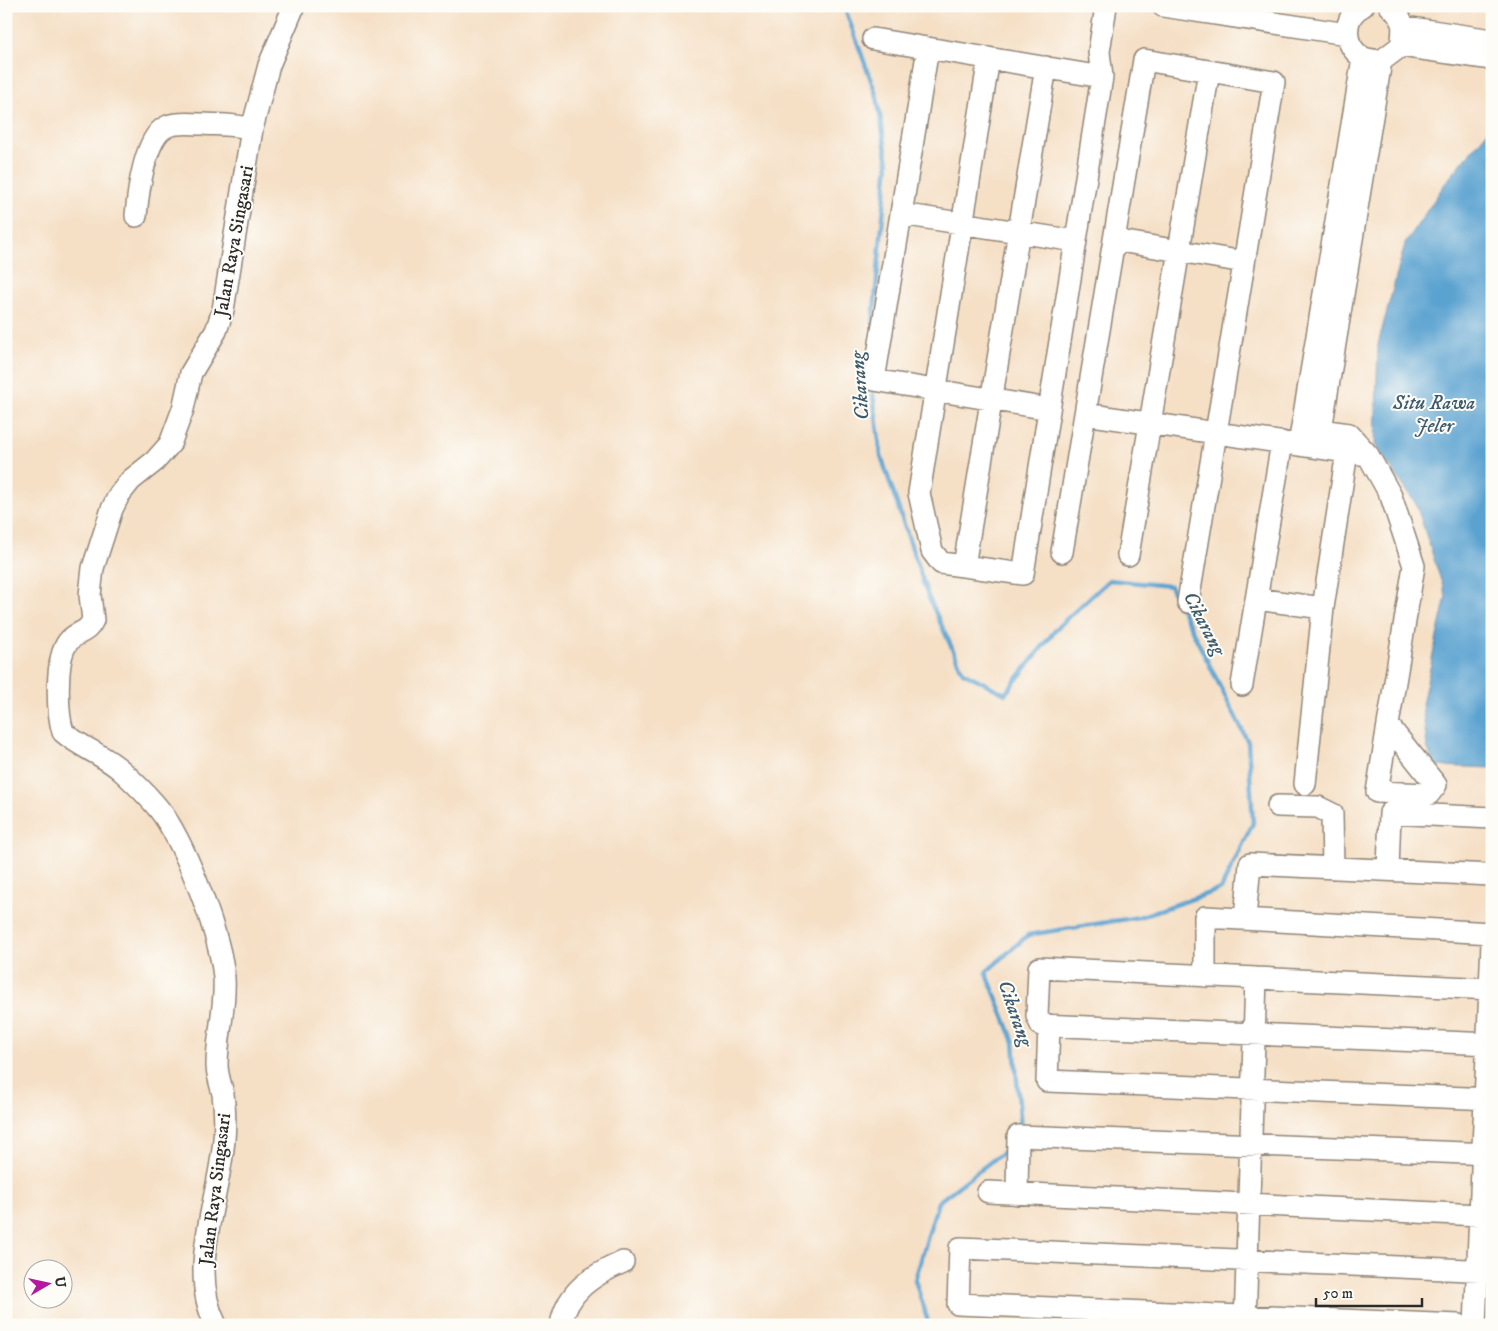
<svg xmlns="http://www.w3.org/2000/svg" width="1498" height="1331" font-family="'IM FELL DW Pica',serif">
<rect width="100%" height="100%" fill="#fdfcf7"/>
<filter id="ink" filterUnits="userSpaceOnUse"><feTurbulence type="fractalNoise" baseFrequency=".02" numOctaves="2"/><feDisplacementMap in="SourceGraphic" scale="10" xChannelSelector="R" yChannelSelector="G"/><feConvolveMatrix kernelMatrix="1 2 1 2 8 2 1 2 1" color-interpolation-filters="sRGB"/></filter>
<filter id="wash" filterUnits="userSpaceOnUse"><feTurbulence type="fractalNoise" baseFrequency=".0096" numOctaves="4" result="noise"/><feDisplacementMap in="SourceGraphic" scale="20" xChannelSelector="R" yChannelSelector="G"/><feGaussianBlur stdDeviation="1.12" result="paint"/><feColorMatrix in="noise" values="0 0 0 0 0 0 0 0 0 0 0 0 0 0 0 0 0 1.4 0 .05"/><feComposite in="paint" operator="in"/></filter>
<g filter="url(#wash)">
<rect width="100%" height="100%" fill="#f5dfc5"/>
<!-- water -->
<path fill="#5aa2d0" stroke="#42667e" d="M1492,126V768L1435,766L1427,747L1422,704L1446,596L1416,504L1375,445L1378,344L1405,244L1446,182Z"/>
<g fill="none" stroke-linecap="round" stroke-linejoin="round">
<!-- stream -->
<path stroke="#5aa2d0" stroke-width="4.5" d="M844,6L877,97L888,163L873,322
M872,385L881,456L928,596L963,672L1005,694L1058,627L1109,580L1170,586L1248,742L1253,823L1221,889L1139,917L1028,935L986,972L1014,1042L1021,1130
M929,1325L915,1280L938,1202L1010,1147"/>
</g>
</g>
<g filter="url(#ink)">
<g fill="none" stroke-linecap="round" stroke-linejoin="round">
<defs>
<path id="minor" d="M1163,6L1347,34
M1363,6C1342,16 1343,46 1362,57C1367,60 1375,60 1381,61L1401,46C1404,28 1405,19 1390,6
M1405,27L1492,40
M873,39L1102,77
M1401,46L1492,59
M928,48L874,380L1049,409
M989,58L919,493L932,551L941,563L1023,574L1102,77L1099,52L1106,6
M901,214L1076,241
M136,216C138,193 145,134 168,126C178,122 192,124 202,124C219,125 235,124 252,129
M1114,240L1244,262
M1085,414L1368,455L1391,496L1414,566L1377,792L1429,794L1436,785L1388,725
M1320,430L1349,434L1368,455
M1299,445L1363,58
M1318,448L1381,61
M1062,552L1144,60L1274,82L1188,602
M1128,555L1209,71
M964,566L1046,67
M1256,599L1323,608
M1242,685L1282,442
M1305,784L1323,608L1347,452
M1278,806L1318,807L1332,814L1333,868
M1388,870L1390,813L1492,818
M1245,918L1250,864L1492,875
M1205,976V917L1492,933
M1492,989L1039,968L1037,1016L1041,1025L1492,1044
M1049,1025L1047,1081L1492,1099
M988,1192L1480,1215L1492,943
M1017,1194L1018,1136L1492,1154
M216,1325C190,1275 213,1215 221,1162C225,1140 226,1116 223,1094C221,1085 217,1075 217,1065C217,1036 226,1007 224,978C221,937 187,850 164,816C153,800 137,785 123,772C105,755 81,748 63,732C57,713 55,658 68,642C76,631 86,635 93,620L90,595L93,568L112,509L119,495L131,480L155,461L170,444L183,409L191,373L216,331L223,310L252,129L269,65L294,6
M561,1325C567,1291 593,1275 623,1262
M1245,1325L1256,978
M1459,1325L958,1304L960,1248L1492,1271
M1475,1325L1480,1215H1492"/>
</defs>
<!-- minor casing -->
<use href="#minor" stroke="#908578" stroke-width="24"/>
<!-- minor -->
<use href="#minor" stroke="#fff" stroke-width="21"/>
</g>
</g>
<g text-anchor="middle" stroke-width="4" stroke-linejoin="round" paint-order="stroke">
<!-- street labels -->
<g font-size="19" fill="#2b2b2b" stroke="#fdfcf7">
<text transform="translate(233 241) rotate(-80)" y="7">Jalan Raya Singasari</text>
<text transform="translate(214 1189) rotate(-83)" y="7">Jalan Raya Singasari</text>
</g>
<!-- water labels -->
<g font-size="20" font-style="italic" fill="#3e5b6d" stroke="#fdfcf7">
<text transform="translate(859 386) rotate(-94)" y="7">Cikarang</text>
<text x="1434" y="409">Situ Rawa<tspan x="1434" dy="23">Jeler</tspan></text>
<text transform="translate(1205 623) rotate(63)" y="7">Cikarang</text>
<text transform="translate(1016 1013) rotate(71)" y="7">Cikarang</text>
</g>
</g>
<!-- margin -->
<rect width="1498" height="1331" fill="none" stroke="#fdfcf7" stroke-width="25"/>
<!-- north arrow -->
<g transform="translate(48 1284) rotate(81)"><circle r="24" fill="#fdfcf7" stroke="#a9a8a5"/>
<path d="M0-4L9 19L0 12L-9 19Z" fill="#b5179e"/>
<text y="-8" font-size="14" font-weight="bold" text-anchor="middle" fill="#2b2b2b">U</text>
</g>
<!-- scale -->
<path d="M1316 1298v8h106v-8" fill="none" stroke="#2b2b2b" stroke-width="2.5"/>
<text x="1323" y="1298" font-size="15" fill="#2b2b2b" stroke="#fdfcf7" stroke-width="4" paint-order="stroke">50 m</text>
</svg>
